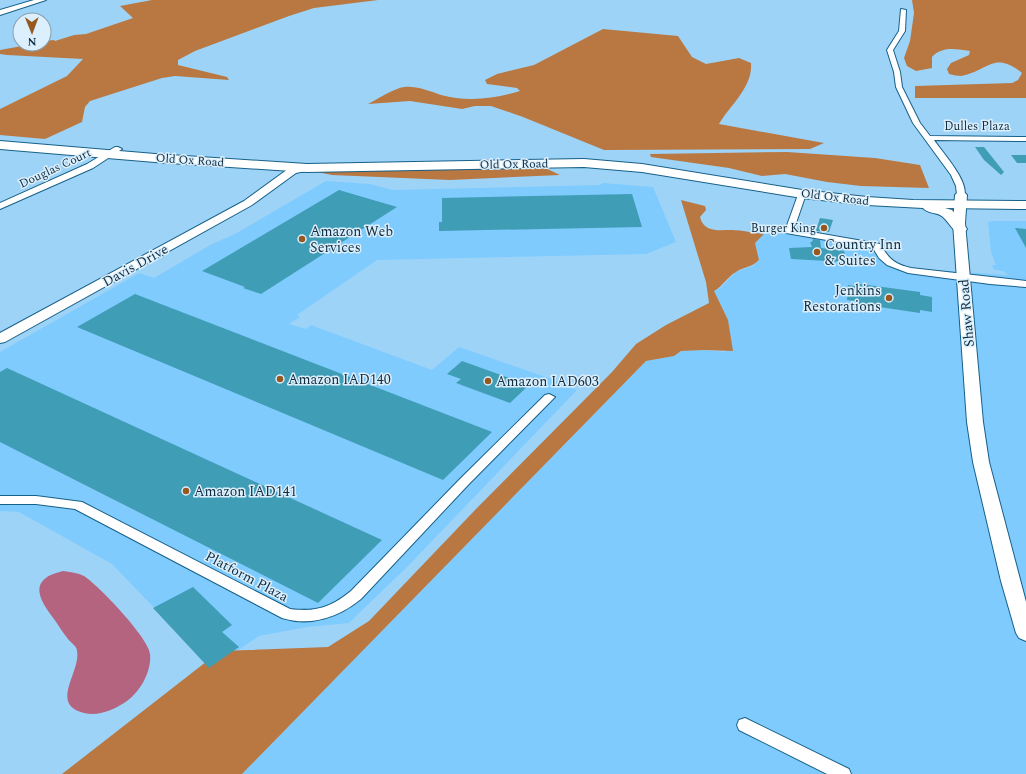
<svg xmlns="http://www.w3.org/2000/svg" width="1026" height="774" font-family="Spectral,serif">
<rect width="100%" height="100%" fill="#9ed3f8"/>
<!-- built -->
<path fill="#7fcbfe" d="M326,181L370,184L393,190L600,185L603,183L653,187L676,242L646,254L377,260L297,315L300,317L289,324L306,329L311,325L432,370L459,347L560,382L559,384L577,390L408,566L349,623L307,627L259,636L212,668L112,564L19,512L0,511V352L139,273L154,278L212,244L235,234Z
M993,221H1026V774H242L646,361L674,356L681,351L704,350L726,352L728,320L713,291L720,288L736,272L753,266L759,260L755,243L764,234L782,233L880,248L889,260L905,267L915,269L1008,275L1003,271L994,270L992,265H996L991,252L988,222Z"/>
<!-- forest -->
<path fill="#b97841" d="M152,0H378L314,8L289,16L195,51L178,60V65L227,77L229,80L175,76L162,78L90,101L85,107L82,122L45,139L0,135V109L67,76L83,59L7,55L0,54V50L33,44H44V41L54,40L55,41L74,35L86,34L133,18L120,6Z
M912,0H1026V98H915V86L1012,83L1018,80L1022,73C994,50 988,71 961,76C958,76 953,75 949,74L947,69L951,63L969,55L970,51C956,49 942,46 932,57V68L916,71L907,66L904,58L910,41L914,13Z
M603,29L678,36L692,57L706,64L739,58L751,63C753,87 730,105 719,124L824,143L810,149L604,150L523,117L491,106H475L462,109L410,101L368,104C377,99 395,88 404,87C417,86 429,91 441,95C467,102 494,99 520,91L517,88L487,84L485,80L497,74L534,65Z
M787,152L875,158L920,165L929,188L861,186L827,182L785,174L762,176L729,168L651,157L650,154Z
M541,166L560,175L450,180L332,175L317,172Z
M681,200L705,206L706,210L700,217C704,233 719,230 732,230C742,230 753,233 764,234L755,243L759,260C751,268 745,266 736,272C727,277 723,286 714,291L728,320L733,351L704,350L681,351L674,356L646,361L242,774H62L220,651L328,647L369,621L476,509L612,372L636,344L666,325L709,303L706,282Z"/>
<!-- water -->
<path fill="#b5647f" d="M63,571C70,572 78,573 84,576C98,585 149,638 150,654C152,672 139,694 124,703C111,711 99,716 84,713C49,704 81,672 77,651C77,646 71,643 68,639C63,633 59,626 54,619C38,598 28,579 63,571Z"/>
<!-- building -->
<path fill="#3f9db6" d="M975,147H984L1004,172L1001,175L984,160Z
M1011,155H1026V163H1017Z
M339,190L397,207L261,294L243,288L245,287L202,271Z
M632,194L642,227L439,231V222H442V198Z
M820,218L833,220L829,232L816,231Z
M1015,228L1026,229V248Z
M813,239L820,240L821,248L844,251L847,262L791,259L789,248L812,247L810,242H812Z
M860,284L920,292V295L932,297V312L920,310V313L859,304V302L847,300L848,285L860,287Z
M135,294L492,432L443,480L77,327Z
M462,361L529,385L510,403L456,383L461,379L447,374Z
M7,368L382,540L318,603L0,442V372Z
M193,587L232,625L222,632L239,647L209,668L153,608Z"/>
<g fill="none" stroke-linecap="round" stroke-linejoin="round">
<defs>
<path id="street" d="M901,9L906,10L905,31L893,50L900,72L902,87L920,123L930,136L1026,137V141L934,140C942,152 970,182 964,197H961L957,195L956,186L951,175L913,123L896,87L894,72L887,50L899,31Z
M115,147H118L122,149L93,168L0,209V203L87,164Z
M799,192H805L806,194L794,229L880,244C889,259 894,264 911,268L1026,281V287L990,284L908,273L887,265L879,258L873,248L786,233L785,231Z
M549,394L555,397L553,399L468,485L361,599C339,617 311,627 282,618L75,509L36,504H0V496H36L82,502L290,609C316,612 330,608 351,591L460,479L545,395Z
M745,718L849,769L851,774H827L739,730L737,725L739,720Z"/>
<path id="secondary" d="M34,0H46L0,15V10Z
M306,165L310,166L311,168L310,170L296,173L252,205L5,342L0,343V333L244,201L288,169Z
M961,192L965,193L967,195L965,223L983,422L989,462L1026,602V641L1019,638L1016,633L1001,581L973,462L967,422L953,223L955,195L957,193Z"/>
<path id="primary" d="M0,141L155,154L307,164L584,159L642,164L802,190L867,197L913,200L1026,201V209L945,208L952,210L967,229L965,232C953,235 951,224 943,217C938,212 928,214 923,208L867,205L802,198L642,172L584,167L307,172L155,162L0,149Z"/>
</defs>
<!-- street casing -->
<use href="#street" stroke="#176088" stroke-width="2"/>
<!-- secondary casing -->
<use href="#secondary" stroke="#176088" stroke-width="2"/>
<!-- primary casing -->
<use href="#primary" stroke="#176088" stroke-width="2"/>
<!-- street -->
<use href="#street" fill="#fff" fill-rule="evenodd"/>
<!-- secondary -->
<use href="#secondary" fill="#fff" fill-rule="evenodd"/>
<!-- primary -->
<use href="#primary" fill="#fff" fill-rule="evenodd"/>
</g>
<!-- markers -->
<g fill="#96581e" stroke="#dbeffd" stroke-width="1.5">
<circle cx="824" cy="228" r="4"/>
<circle cx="302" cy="239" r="4"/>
<circle cx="817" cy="252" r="4"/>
<circle cx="889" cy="298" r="4"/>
<circle cx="280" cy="379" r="4"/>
<circle cx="488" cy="381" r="4"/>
<circle cx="186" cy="491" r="4"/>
</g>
<g text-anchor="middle" stroke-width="3" stroke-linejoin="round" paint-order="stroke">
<!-- far-street labels -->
<g font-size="12" fill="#112d3f" stroke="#dbeffd">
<text x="977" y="130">Dulles Plaza</text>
<text transform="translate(190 160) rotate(4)" y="4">Old Ox Road</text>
<text transform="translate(514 164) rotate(-1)" y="4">Old Ox Road</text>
<text transform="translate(55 168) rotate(-25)" y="4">Douglas Court</text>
<text transform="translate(835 197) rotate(7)" y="4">Old Ox Road</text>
</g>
<!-- far-poi labels -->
<g font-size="12" fill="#112d3f" stroke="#dbeffd" text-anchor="end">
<text x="816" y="232">Burger King</text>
</g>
<!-- poi labels -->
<g font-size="14" fill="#112d3f" stroke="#dbeffd" text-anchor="start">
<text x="310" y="236">Amazon Web<tspan x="310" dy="16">Services</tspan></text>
<text x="825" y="249">Country Inn<tspan x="825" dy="16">&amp; Suites</tspan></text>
<text x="881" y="295" text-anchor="end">Jenkins<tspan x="881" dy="16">Restorations</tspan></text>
<text x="288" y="384">Amazon IAD140</text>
<text x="496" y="386">Amazon IAD603</text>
<text x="194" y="496">Amazon IAD141</text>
</g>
<!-- street labels -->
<g font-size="14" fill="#112d3f" stroke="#dbeffd">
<text transform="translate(135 265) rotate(-29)" y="5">Davis Drive</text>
<text transform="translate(966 313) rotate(-95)" y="5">Shaw Road</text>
<text transform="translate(247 576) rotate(28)" y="5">Platform Plaza</text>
</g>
</g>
<!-- north arrow -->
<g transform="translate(32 32) rotate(179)"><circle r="19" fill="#dbeffd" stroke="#8aa1b1"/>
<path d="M0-3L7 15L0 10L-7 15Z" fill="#96581e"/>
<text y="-6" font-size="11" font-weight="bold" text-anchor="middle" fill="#112d3f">N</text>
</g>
</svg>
